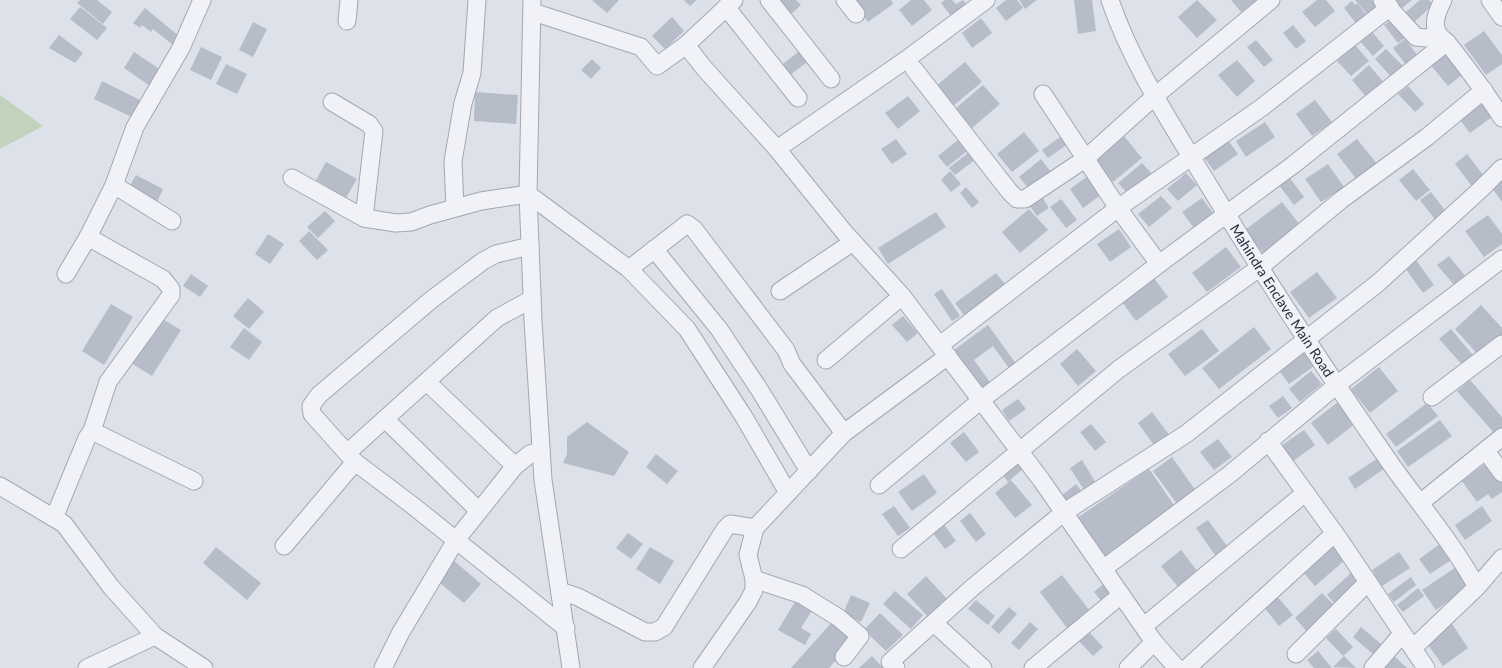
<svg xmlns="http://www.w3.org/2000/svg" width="1502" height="668" font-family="Lato,sans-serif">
<rect width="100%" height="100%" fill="#dde1e9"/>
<!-- green -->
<path fill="#c2d3bd" d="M0,95L43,126L0,149Z"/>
<!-- building -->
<path fill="#b7bcc9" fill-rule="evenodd" d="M80,0H97L112,12L103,24L77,3Z
M592,0H619L607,13Z
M684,0H697L690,6Z
M781,0H796L801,5L788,17L776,5Z
M854,0H891L893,4L868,22L852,1Z
M911,0H924L932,10L912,26L899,10Z
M945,0H952L956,4L963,0L969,8L954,20L941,3Z
M1006,0H1017L1023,8L1006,21L996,8Z
M1019,0H1037L1025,9Z
M1074,0H1092L1096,31L1078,34Z
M1197,0L1217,20L1197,38L1178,17Z
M1231,0H1257L1241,12Z
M1317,0H1326L1335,11L1315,27L1302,12Z
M1355,0H1376L1380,4L1367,14Z
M1395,0H1412L1402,8Z
M1420,0H1429L1433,5L1410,26L1401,16Z
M1352,1L1355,5L1357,3L1369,18L1358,26L1344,8Z
M80,7L107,28L97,40L70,19Z
M145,8L180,37L173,45L153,29L151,32L142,25L140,28L133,23Z
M672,17L684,31L665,49L652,36Z
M981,18L992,33L972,48L962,33Z
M1392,19L1406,37L1398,43L1384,25Z
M253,22L267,29L253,57L239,50Z
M1293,25L1306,41L1296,49L1283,33Z
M1369,28L1384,46L1373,56L1357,38Z
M1484,31L1502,55V64L1486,75L1464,45Z
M59,35L83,53L75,63L49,48Z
M1405,39L1422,61L1410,70L1393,48Z
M1256,40L1273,60L1264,67L1247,47Z
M1355,45L1369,61L1351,76L1337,61Z
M201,47L222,57L211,80L190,70Z
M802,49L810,60L786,78L778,68Z
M1386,49L1406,69L1394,80L1375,59Z
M1443,50L1463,74L1448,86L1428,62Z
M134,52L161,70L150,86L124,68Z
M592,59L601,68L591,79L581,70Z
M1237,60L1255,81L1237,97L1218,75Z
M965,62L982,82L953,106L936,86Z
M226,64L247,74L237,94L216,84Z
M1369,65L1386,85L1369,100L1352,80Z
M102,81L144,102L136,119L94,99Z
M983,85L1000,104L972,128L956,108Z
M1408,86L1424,104L1415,112L1398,94Z
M475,92L518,95L516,124L474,121Z
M908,96L920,111L898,129L885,113Z
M1315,100L1332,122L1312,136L1296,114Z
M1485,102L1495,115L1470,133L1460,120Z
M1265,122L1275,137L1246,157L1236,141Z
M1024,132L1039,151L1012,172L997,154Z
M1066,133L1072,141L1048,158L1042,150Z
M963,136L972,147L947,167L938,156Z
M1124,136L1142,158L1113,182L1094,160Z
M896,139L907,154L892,164L881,149Z
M1227,139L1238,154L1214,171L1203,156Z
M1357,139L1377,164L1357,180L1337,154Z
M973,149L980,156L955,175L949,168Z
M1467,154L1484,176L1471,185L1455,164Z
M1041,159L1051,172L1029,189L1019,177Z
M326,162L357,179L344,201L325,191L328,187L316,180Z
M1142,163L1152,174L1128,194L1118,183Z
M1328,164L1344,187L1321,202L1305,179Z
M1413,169L1430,190L1416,201L1399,180Z
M950,171L961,184L951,192L941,180Z
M1092,173L1105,192L1083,208L1070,189Z
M1186,173L1197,185L1178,201L1167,189Z
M136,175L163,189L155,206L127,191Z
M1289,177L1304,197L1294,205L1279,185Z
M1502,181V202L1492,188Z
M966,187L979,202L972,208L960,193Z
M1431,192L1447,213L1436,221L1420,200Z
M1040,194L1049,208L1037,216L1027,202Z
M1161,196L1172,208L1149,227L1138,214Z
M1202,198L1213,213L1194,228L1182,212Z
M1061,199L1077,220L1066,228L1050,207Z
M1282,202L1300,225L1263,253L1245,230Z
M1029,209L1048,230L1020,253L1002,232Z
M325,211L335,221L318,238L307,227Z
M936,212L946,227L888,264L878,248Z
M1488,215L1502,234V244L1484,257L1465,231Z
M1119,229L1131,247L1110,262L1097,244Z
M309,231L328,250L317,260L299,241Z
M268,234L284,244L270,264L255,254Z
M1226,247L1241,267L1207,292L1192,273Z
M1449,256L1467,278L1456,287L1437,265Z
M1416,260L1434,285L1423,293L1405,268Z
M1317,272L1337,298L1309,318L1290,292Z
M996,273L1005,284L964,315L955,303Z
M191,274L208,286L200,297L183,286Z
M1151,274L1168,297L1136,321L1119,298Z
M942,289L960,316L952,321L934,294Z
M248,298L264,312L249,329L233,316Z
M111,304L133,317L104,365L82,351Z
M1481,305L1502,328V339L1481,358L1455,329Z
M903,316L918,333L907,342L892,325Z
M159,317L181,330L152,376L131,363Z
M988,325L1019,368L982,395L950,353ZM993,346L1011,371L992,385L974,360Z
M1254,327L1271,349L1219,389L1202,368Z
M244,328L262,342L249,360L230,347Z
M1202,329L1219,351L1185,376L1168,354Z
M1451,329L1477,360L1466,369L1439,339Z
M1077,349L1096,371L1078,386L1060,364Z
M1302,350L1314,366L1289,384L1277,368Z
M1379,367L1398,391L1370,413L1351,389Z
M1311,371L1322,384L1300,402L1289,389Z
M1470,380L1502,417V428L1495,434L1457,391Z
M1283,396L1292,408L1278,418L1269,406Z
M1018,399L1026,409L1009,421L1002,410Z
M1338,402L1355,424L1328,445L1311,423Z
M1427,403L1438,416L1396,447L1386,434Z
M1152,412L1171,437L1156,448L1138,423Z
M1440,420L1452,436L1408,467L1397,451Z
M587,422L629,452L614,476L563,463L567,454V437Z
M1091,424L1106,442L1095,451L1080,432Z
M1304,430L1315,445L1292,462L1281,446Z
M964,432L979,452L966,462L950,443Z
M1218,439L1232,457L1214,470L1200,452Z
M656,454L678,471L667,484L646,467Z
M1172,457L1196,491L1177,504L1153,471Z
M1378,458L1385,468L1355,489L1348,478Z
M1015,459L1023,469L1008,482L1000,471Z
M1082,460L1096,483L1084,490L1070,468Z
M1490,460L1502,476V492L1492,499L1488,494L1477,502L1462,481Z
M1149,469L1176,508L1101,559L1074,520Z
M924,474L937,493L912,511L898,492Z
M1011,480L1032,505L1015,518L995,493Z
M1076,484L1083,493L1068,505L1061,496Z
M894,506L910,528L898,536L882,514Z
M1482,506L1492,521L1465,540L1455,525Z
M970,513L986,534L976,542L960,521Z
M1208,520L1227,546L1215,555L1196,528Z
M943,523L956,541L945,549L932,532Z
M628,533L643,544L631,559L616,548Z
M1440,544L1451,560L1430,574L1419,559Z
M1333,546L1345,560L1315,586L1302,571Z
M216,547L261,583L247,600L203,563Z
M650,547L674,561L660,584L636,569Z
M1181,550L1198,572L1178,587L1161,566Z
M1399,552L1410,568L1382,586L1372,570Z
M452,559L481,584L464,603L435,579Z
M1459,565L1472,584L1436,610L1422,590Z
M1352,572L1363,583L1337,606L1327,595Z
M1062,575L1090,611L1067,628L1040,592Z
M926,576L948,600L928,617L907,594Z
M1411,577L1416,585L1394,602L1388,594Z
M1107,581L1115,595L1104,604L1094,592Z
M1418,588L1424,596L1403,612L1397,605Z
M895,591L923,615L911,629L883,604Z
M1322,593L1338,609L1310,635L1295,618Z
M851,595L870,603L861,622L843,614Z
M1276,595L1293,615L1279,626L1263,606Z
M798,597L814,607L801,628L811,634L805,645L778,630Z
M976,600L995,616L988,625L968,609Z
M1009,607L1017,614L999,634L991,627Z
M880,613L903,635L886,651L864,630Z
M832,622L853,641L829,668H791Z
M1030,622L1038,629L1019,650L1011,643Z
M1452,624L1468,648L1443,666L1426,642Z
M1361,627L1382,645L1374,655L1353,637Z
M1086,629L1103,647L1093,656L1076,638Z
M1336,629L1353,647L1343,656L1326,638Z
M1318,651L1332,668H1314L1307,660Z
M1393,655L1407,668H1382Z
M872,656L883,668H859Z
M1344,656L1356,668L1333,667Z"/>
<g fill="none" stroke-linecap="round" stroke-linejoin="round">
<defs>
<g id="minor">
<path d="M532,0L528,194L533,321L543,480L571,668"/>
<path d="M769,0L831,79"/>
<path d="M845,0L856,14"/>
<path id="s1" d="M1110,0C1132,65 1171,123 1206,181C1265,278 1328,374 1393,467C1422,507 1453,544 1477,587"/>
<path d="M1382,0L1416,37L1426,38L1438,35"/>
<path d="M1443,0C1438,10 1431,24 1439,35C1442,39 1447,42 1450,46C1468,69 1486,93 1502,118"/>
<path d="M1490,0L1502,17"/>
<path d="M726,7L798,98"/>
<path d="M533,12L641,47L657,66L686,45L704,68L777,149L844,232L902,296L1042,481L1154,642L1177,668"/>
<path d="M347,21L349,0"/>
<path d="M686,45L734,0"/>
<path d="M914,69L1009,191L1017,199H1025L1085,159L1155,96L1271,0"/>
<path d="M1043,94L1118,208L1159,264"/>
<path d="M332,102L369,124L374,131L364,218"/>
<path d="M777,149L907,59L986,0"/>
<path d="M292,178L364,218L396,223L411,222L430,215L481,201L528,194L629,269L687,329L744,417L788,493"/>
<path d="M114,185L172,221"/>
<path d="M455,208L453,161L463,103L472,73L477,0"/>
<path d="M530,246L496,254L483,261L431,300L319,395L311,406L312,414L355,462L412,505L566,628"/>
<path d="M654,249L719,329L759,389L809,471"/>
<path d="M629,269L687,224L694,229L786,350L792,364L844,433"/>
<path d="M66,274L88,237L114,185L135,127L181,48L202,0"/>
<path d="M780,291L853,242"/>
<path d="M940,345L1118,208L1261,108L1390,7"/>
<path d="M826,360L902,296"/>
<path d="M1432,397L1502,344"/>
<path d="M385,419L479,511"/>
<path d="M92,431L194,481"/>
<path d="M1268,441L1339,539L1426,668"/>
<path d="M1486,451L1502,473"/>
<path d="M347,453L497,318L532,299"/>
<path d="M515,466L530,454L541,451"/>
<path d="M879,485L981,400L1159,264L1293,165L1447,42"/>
<path d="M0,486L64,524L111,587L155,636L204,668"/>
<path d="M1420,503L1502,437"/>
<path d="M54,518L87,438L92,431L108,382L171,295V289L163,279L88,237"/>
<path d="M284,546L355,462"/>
<path d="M901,549L1119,369L1259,268L1341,200L1427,137L1484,90"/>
<path d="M1103,569L1230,474L1338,384L1502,259"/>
<path d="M754,579L802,595L839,618L860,636L844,657"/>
<path d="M560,591L578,597L645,632H655L664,627L725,529L730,524L755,528"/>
<path d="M934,623L983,668"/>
<path d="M1144,626L1305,493"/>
<path d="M1413,648L1477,587L1502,558"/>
<path d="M1296,654L1368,582"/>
<path d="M87,668L155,636"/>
<path d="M383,668L401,632L456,540L515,466L427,382"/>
<path d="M702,668L748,602L754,590V579L748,555L755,528L844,433L948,356"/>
<path d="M896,668L890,662L973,587L1063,513L1186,434L1378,283L1481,189L1502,168"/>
<path d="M1033,668L1121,595"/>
<path d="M1128,668L1154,642"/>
<path d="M1187,668L1335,533"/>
<path d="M1373,668L1402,634"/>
</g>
</defs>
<!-- minor casing -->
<use href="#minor" stroke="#a2a7b3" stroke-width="19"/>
<!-- minor -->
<use href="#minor" stroke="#f0f2f7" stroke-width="17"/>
</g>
<g text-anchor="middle" stroke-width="3" stroke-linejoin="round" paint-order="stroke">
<!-- street labels -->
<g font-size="14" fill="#252d41" stroke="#edf0f6">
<text dy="5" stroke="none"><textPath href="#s1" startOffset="347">Mahindra Enclave Main Road</textPath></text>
</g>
</g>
</svg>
